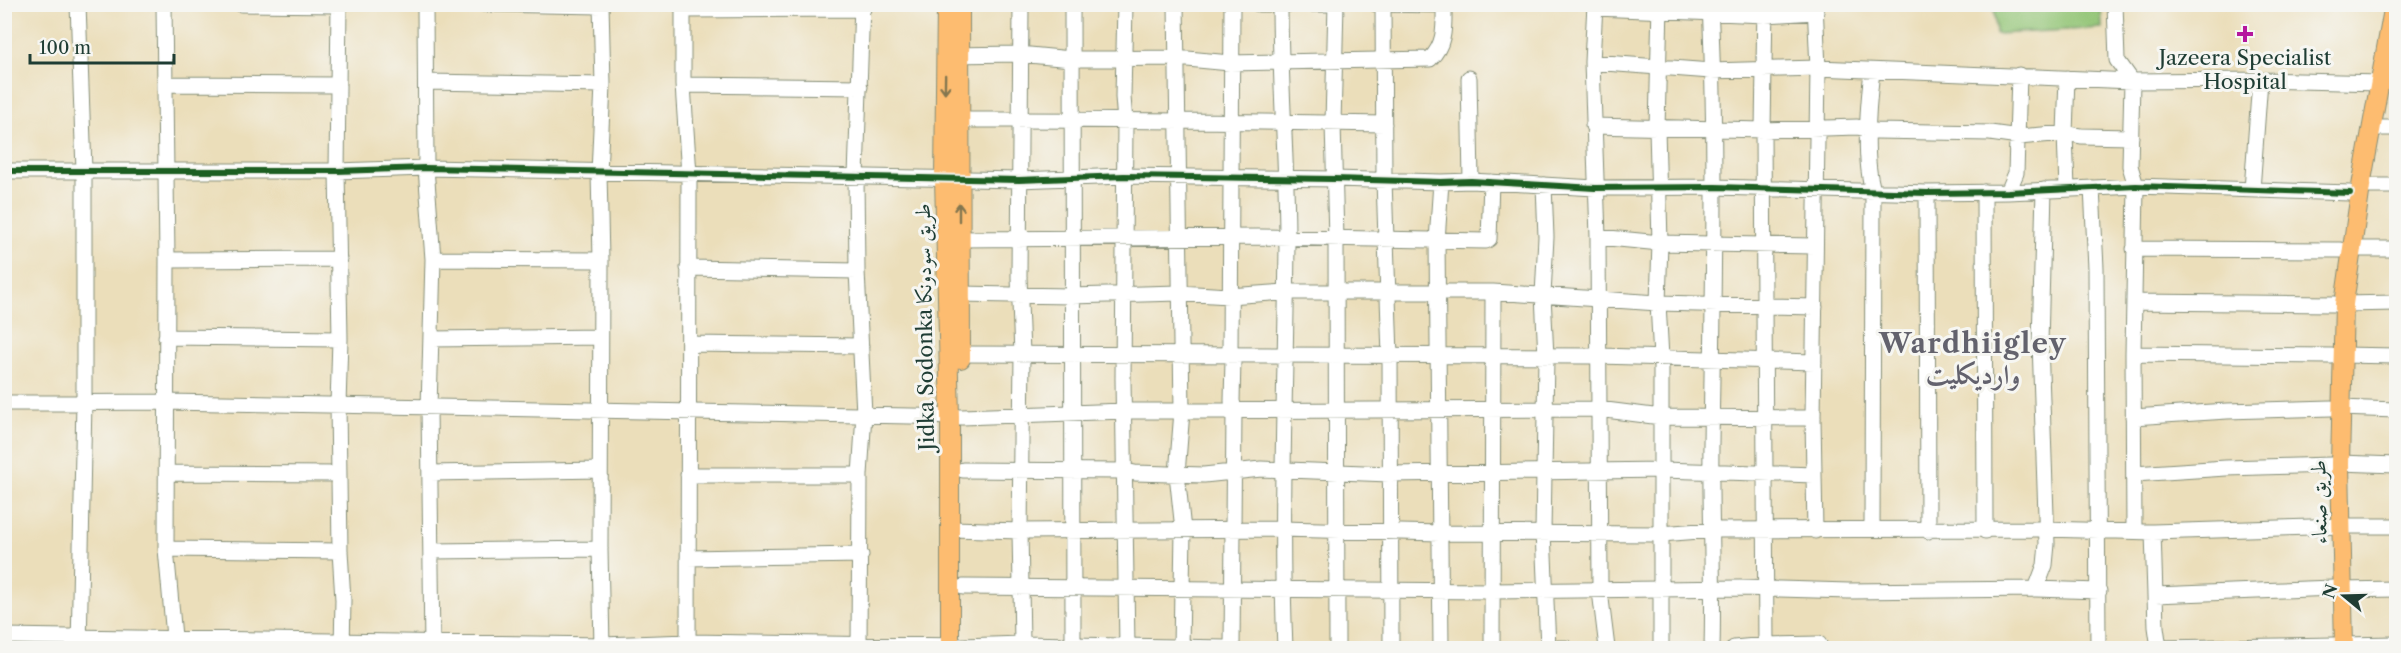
<svg xmlns="http://www.w3.org/2000/svg" width="2401" height="653" font-family="'Libre Caslon Text',Amiri,serif">
<rect width="100%" height="100%" fill="#f6f6f2"/>
<filter id="ink" filterUnits="userSpaceOnUse"><feTurbulence type="fractalNoise" baseFrequency=".0167" numOctaves="2"/><feDisplacementMap in="SourceGraphic" scale="12" xChannelSelector="R" yChannelSelector="G"/><feConvolveMatrix kernelMatrix="1 2 1 2 8 2 1 2 1" color-interpolation-filters="sRGB"/></filter>
<filter id="wash" filterUnits="userSpaceOnUse"><feTurbulence type="fractalNoise" baseFrequency=".008" numOctaves="4" result="noise"/><feDisplacementMap in="SourceGraphic" scale="24" xChannelSelector="R" yChannelSelector="G"/><feGaussianBlur stdDeviation="1.35" result="paint"/><feColorMatrix in="noise" values="0 0 0 0 0 0 0 0 0 0 0 0 0 0 0 0 0 1.4 0 .05"/><feComposite in="paint" operator="in"/></filter>
<g filter="url(#wash)">
<rect width="100%" height="100%" fill="#ebdeba"/>
<!-- green -->
<path fill="#92c474" stroke="#588054" stroke-width="1.5" d="M1994,5H2101L2102,28L1996,34Z"/>
</g>
<g filter="url(#ink)">
<g fill="none" stroke-linecap="round" stroke-linejoin="round">
<defs>
<path id="minor" d="M78,4L84,170V401L79,648
M164,4L167,260L166,549L175,648
M241,4L339,5
M339,4L337,171L340,339L338,405L340,551L343,600L342,648
M425,4L426,168L433,259L429,408L432,648
M484,4L601,6
M601,4L603,85L599,173L601,260L600,549L602,648
M683,4V85L689,175L688,648
M1021,4L1019,277L1022,354L1020,531L1022,644
M1072,4L1073,648
M1125,4L1123,97L1125,122L1123,379L1127,648
M1176,4L1182,411L1177,474L1183,530L1181,648
M1232,4L1230,355L1233,360L1232,401L1234,410L1232,648
M1258,4H1334
M1280,4C1280,83 1287,162 1287,240C1286,376 1279,512 1285,648
M1336,4L1333,123L1336,239L1337,648
M1376,4L1444,5
M1383,4L1384,180L1390,356L1391,648
M1595,4L1592,62L1598,237L1600,591L1607,648
M1660,4L1657,128L1660,243L1658,303L1661,358V648
M1710,4C1717,151 1713,298 1711,444C1710,513 1714,580 1712,648
M1765,4L1763,130L1766,648
M2115,4L2117,60L2132,81L2130,166L2136,186L2133,354L2134,531
M1595,8L1765,15L1816,12
M683,10L863,9
M951,55L1019,54L1071,59L1177,58L1230,63L1430,59C1446,44 1444,25 1444,4
M1592,62L1711,71L1818,68L2132,81L2260,80L2380,83
M1872,71C1868,105 1863,158 1873,190L1872,529
M1469,78L1471,181
M2067,78L2065,133L2067,189
M426,82L603,85
M165,84L337,85
M683,85L860,87
M959,120C1101,120 1243,121 1384,124
M1593,126L1763,130L1857,127L1876,131L1990,133L2019,137L2065,133L2081,136L2131,137
M2371,128H2396
M4,171H337L426,168L1019,180L1124,176L1334,179L1441,182L1471,181L1595,188L1715,187L1927,193L2008,192L2136,186L2350,193
M1544,185L1546,237L1543,295L1546,357L1543,532L1548,648
M2361,186H2396
M2092,188L2096,268L2098,648
M2252,190L2260,80
M1984,192L1985,531
M2008,192L2016,173L2019,75
M1927,193L1928,531
M1598,237L1660,243L1814,246
M959,239L1259,237L1486,241L1489,239L1491,182
M2134,249L2341,250
M2351,249H2396
M433,259L601,260
M167,260L339,259
M688,268L857,271
M960,294L1071,296L1179,293L1229,296L1286,292H1493L1658,303L1815,307
M2134,302L2335,304
M2344,304L2396,303
M166,337L340,339
M431,339L600,337
M690,344L861,346
M961,354L1599,356L1814,362
M2133,354L2332,356
M2341,355L2396,356
M4,403L167,402L962,417L1124,411L1598,409L1661,417L1813,418
M2340,408L2396,410
M2133,417L2227,411L2331,408
M2340,463L2396,465
M963,470L1125,471L1135,473L1204,475L1261,469L1389,474L1662,470L1814,475
M167,473L339,474
M430,473L600,470
M2134,474L2226,468L2331,465
M688,475H860
M952,529L1020,531L1281,529L1440,533L1661,534L1712,530L2045,529L2153,532L2341,526H2396
M1815,531L1813,418L1818,68L1815,4
M2153,532L2156,627L2159,648
M166,549L340,551
M432,551L600,549
M688,558L861,555
M963,587L1492,591L1740,588L1849,591L2036,589L2099,591
M2036,589L2045,565L2047,544L2040,343L2044,190
M2342,590L2396,589
M2155,595L2333,588
M4,636L602,645L689,642L962,646L1022,644L1224,648
M2344,645L2396,644
M859,648L860,475L864,414L857,271L856,176L862,4
M1441,648L1437,241L1441,182
M1492,648L1493,292
M1541,648H1566
M1734,648L1766,645L1819,644
M2159,648L2335,645"/>
<path id="major" d="M946,4L944,178L950,417V648
M960,4L961,359
M2344,648L2340,463L2344,304L2361,186L2394,4"/>
</defs>
<!-- minor casing -->
<use href="#minor" stroke="#858e77" stroke-width="17"/>
<!-- major casing -->
<use href="#major" stroke="#858e77" stroke-width="20"/>
<!-- minor -->
<use href="#minor" stroke="#fff" stroke-width="15"/>
<!-- major -->
<use href="#major" stroke="#fdbc6f" stroke-width="18"/>
<defs>
<path id="cycleway" d="M4,171H337L426,168L1019,180L1124,176L1334,179L1441,182L1471,181L1595,188L1715,187L1927,193L2008,192L2136,186L2350,193"/>
</defs>
<!-- cycleway casing -->
<use href="#cycleway" stroke="#f6f6f2" stroke-width="10"/>
<!-- cycleway -->
<use href="#cycleway" stroke="#1b5e20" stroke-width="6"/>
</g>
<!-- one-way arrows -->
<defs><path id="oneway-shaft" d="M-6 0H5M1.5-3L5.5 0L1.5 3" fill="none" stroke-width="1.6" stroke-linecap="round" stroke-linejoin="round" transform="scale(1.5)"/></defs>
<g stroke="#83764f">
<use href="#oneway-shaft" transform="translate(945 84) rotate(91)"/>
<use href="#oneway-shaft" transform="translate(959 212) rotate(-90)"/>
</g>
</g>
<!-- markers -->
<path fill="#b5179e" stroke="#f6f6f2" stroke-width="2" d="M2242 25h6v6h6v6h-6v6h-6v-6h-6v-6h6z"/>
<g text-anchor="middle" stroke-width="6" stroke-linejoin="round" paint-order="stroke">
<!-- poi labels -->
<g font-size="21" fill="#1f3d34" stroke="#f6f6f2">
<text x="2245" y="65">Jazeera Specialist<tspan x="2245" dy="24">Hospital</tspan></text>
</g>
<!-- street labels -->
<g font-size="21" fill="#1f3d34" stroke="#f6f6f2">
<text transform="translate(925 327) rotate(-91)" y="7">Jidka Sodonka طريق سودونكا</text>
<text transform="translate(2319 502) rotate(-91)" y="7">طريق صنعاء</text>
</g>
<!-- district labels -->
<g font-size="27" font-weight="bold" letter-spacing="1.5" fill="#63626d" stroke="#f6f6f2">
<text x="1973" y="353">Wardhiigley<tspan x="1973" dy="31">وارديكليت</tspan></text>
</g>
</g>
<!-- margin -->
<rect width="2401" height="653" fill="none" stroke="#f6f6f2" stroke-width="24"/>
<!-- north arrow -->
<g transform="translate(2344 596) rotate(289)" stroke="#f6f6f2" stroke-width="4.5" paint-order="stroke">
<path d="M0-4.5L10 22L0 15L-10 22Z" fill="#1f3d34"/>
<text y="-9" font-size="16" font-weight="bold" text-anchor="middle" fill="#1f3d34">N</text>
</g>
<!-- scale -->
<path d="M30 54v9h144v-9" fill="none" stroke="#1f3d34" stroke-width="3"/>
<text x="39" y="54" font-size="18" fill="#1f3d34" stroke="#f6f6f2" stroke-width="4.5" paint-order="stroke">100 m</text>
</svg>
